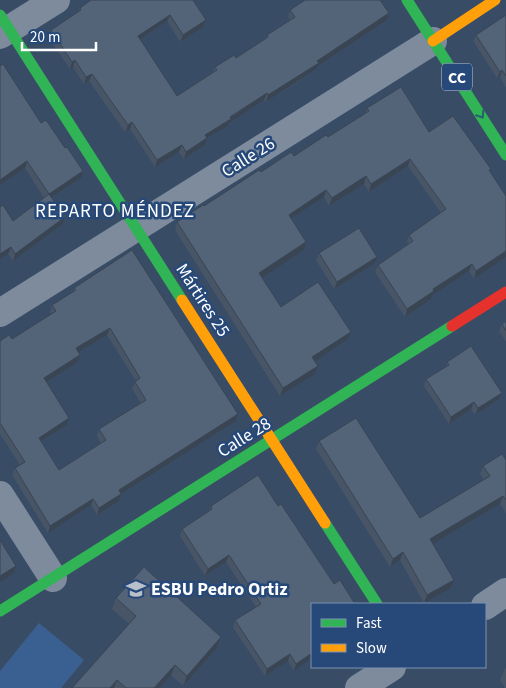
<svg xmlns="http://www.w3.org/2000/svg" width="506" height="688" font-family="'Source Sans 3',sans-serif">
<rect width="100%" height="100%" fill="#394c66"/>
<!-- green -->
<path fill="#396090" d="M39,623L84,660L61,688H0V671Z"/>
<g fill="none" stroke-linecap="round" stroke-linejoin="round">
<!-- street -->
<path stroke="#7d8b9d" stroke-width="28" d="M0,35L56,0
M0,313L433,41
M0,495L53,578
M485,606L506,592
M359,688L392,667"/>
<!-- fast -->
<path stroke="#30b455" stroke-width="11" d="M407,0L506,155
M0,15L182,300
M325,523L377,604
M0,611L452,326"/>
<!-- slow -->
<path stroke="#ff9f0a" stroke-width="11" d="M433,41L495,0
M182,300L325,523"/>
<!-- jam -->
<path stroke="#e5322d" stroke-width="11" d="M452,326L506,292"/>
</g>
<!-- wall -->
<path fill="#475567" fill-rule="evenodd" d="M194,2L206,20L203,27L180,42L167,21L140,40L177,96L213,72L215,67L236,58L266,38L267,35L290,20L288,17L290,10L387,20L318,66L316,69L293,85L266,102L264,100L229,123L228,126L207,138L205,145L184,159L179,152L155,167L130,129L125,132L89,81L84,84L73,67L70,69L48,37L51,30L78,12L80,8Z
M506,15V88L500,77L497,78L473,41L476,35Z
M0,66L81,178L51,198L63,224L13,261L8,254L13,221L44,198L25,168L0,185Z
M367,108L429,132L490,171L506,196V257L474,279L469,271L433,295L431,299L405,317L375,272L378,265L408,244L407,242L409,235L441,213L408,166L369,192L364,184L329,206L324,197L291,219L306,242L304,250L262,277L281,307L351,332L348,339L315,361V374L280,396L175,230L177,222L261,172L294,156L328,137L365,114Z
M319,253L374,264L334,289L316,260Z
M74,288L238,414L236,421L121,494L119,501L97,515L91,505L48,533L12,475L15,468L20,465L0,434V341L12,339L51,314L50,312L52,305L73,292ZM107,335L136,381L132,389L141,403L99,429L97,436L101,443L59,470L41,441L67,425L47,382L78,362L80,355L79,352Z
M506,321V342L499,331L502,324Z
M447,362L502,393L499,399L475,415L471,409L449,424L424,386L426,379L446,367Z
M319,441L420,518L484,480L480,474L483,466L506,460V513L500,504L433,543L451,588L424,603L400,560L390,567L316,449Z
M211,506L312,658L294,671L288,661L265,676L233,627L235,620L256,607L226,562L205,576L180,536L182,529L209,511Z
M116,598L221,637L217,648L183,686L171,675L160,688H72L129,624L112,609Z
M506,668V688H505L500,680L505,669Z"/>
<!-- shaded-wall -->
<path fill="#3a4554" d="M389,13L387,20L318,66L316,69L266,102L268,95L317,61Z
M170,15L167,21L135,43L138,36Z
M206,20L203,27L180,42L183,35Z
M75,60L73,67L70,69L72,62Z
M502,70L500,77L497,78L500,72Z
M92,74L89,81L84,84L86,77Z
M267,93L264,100L229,123L228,126L207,138L205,145L184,159L186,152L205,135Z
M132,122L130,129L125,132L128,125Z
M182,145L179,152L155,167L157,160Z
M410,159L408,166L369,192L371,184Z
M27,161L25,168L0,185V180Z
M83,171L81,178L46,201L49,194Z
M366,176L364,184L329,206L332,198Z
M326,190L324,197L286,222L289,215Z
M65,217L63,224L13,261L15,254Z
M306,242L304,250L257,281L259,273Z
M11,247L8,254L0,259V254Z
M506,251V257L474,279L476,271Z
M377,257L374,264L334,289L337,282Z
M472,264L469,271L433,295L431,299L405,317L407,309L433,289Z
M110,328L107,335L74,355L76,348Z
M351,332L348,339L310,365L312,357Z
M80,355L78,362L42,385L44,378Z
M318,366L315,374L280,396L283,388Z
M502,393L499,399L475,415L478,408Z
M474,402L471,409L449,424L451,417Z
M238,414L236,421L121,494L119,501L97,515L99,508L119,490Z
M69,418L67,425L36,444L39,438Z
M503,496L500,504L427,547L430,539Z
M93,499L91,505L48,533L50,526Z
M403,552L400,560L390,567L393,559Z
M229,555L226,562L205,576L208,569Z
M16,566L14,573L0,582V576Z
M454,580L451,588L424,603L427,595Z
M221,637L217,648L183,686L187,676Z
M312,653V658L294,671L296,664Z
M290,654L288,661L265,676L267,669Z
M175,665L171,675L160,688H154Z
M117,680L114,688H110Z"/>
<!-- building -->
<path fill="#536378" stroke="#3a4554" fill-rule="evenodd" d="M91,0H193L206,20L183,35L170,15L138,36L177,96L217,70L215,67L234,55L236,58L268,37L267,35L295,17L290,10L305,0H380L389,13L317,61L319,63L295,78L268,95L267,93L230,117L231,119L205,135L207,138L186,152L182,145L157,160L132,122L128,125L92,74L86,77L75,60L72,62L51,30L81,10L80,8Z
M506,15V76L502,70L500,72L476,35Z
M3,64L41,123L46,120L65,148L67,147L83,171L49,194L27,161L0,180V66Z
M401,87L429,132L453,116L491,169L489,170L506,196V251L476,271L472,264L433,289L434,291L407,309L378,265L413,241L409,235L446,209L410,159L371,184L366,176L332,198L326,190L289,215L306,242L259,273L281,307L318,282L351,332L312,357L318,366L283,388L177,222L203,205L204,206L259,170L261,172L291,152L294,156L326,135L328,137L369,111L367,108Z
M49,194L65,217L15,254L11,247L0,254V207L3,205L13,221Z
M359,228L377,257L337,282L319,253Z
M132,250L238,414L119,490L121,494L99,508L93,499L50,526L15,468L25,462L0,423V341L9,335L12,339L56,311L52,305L76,290L74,288ZM110,328L140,378L135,382L146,400L99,429L106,440L59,470L39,438L69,418L44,378L80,355L76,348Z
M506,321V331L502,324Z
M471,346L502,393L478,408L474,402L451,417L426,379L449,365L447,362Z
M356,418L420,518L490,476L483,466L502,454L506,460V500L503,496L430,539L454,580L427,595L403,552L393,559L319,441Z
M258,475L278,506L281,504L334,584L340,580L355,604H312V653L296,664L290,654L267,669L235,620L261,604L229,555L208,569L182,529L212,509L211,506Z
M0,540L16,566L0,576Z
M144,567L221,637L187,676L175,665L154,688H126L117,680L110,688H72L136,616L116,598Z"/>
<!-- one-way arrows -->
<defs><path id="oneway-chevron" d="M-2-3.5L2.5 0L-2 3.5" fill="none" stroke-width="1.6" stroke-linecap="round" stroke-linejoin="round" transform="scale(1.25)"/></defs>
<use stroke="#285e72" href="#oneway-chevron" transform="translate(481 115) rotate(57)"/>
<!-- icons -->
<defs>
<symbol id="school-bare" viewBox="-9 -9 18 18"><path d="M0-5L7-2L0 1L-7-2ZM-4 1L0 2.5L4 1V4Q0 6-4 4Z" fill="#bac0c9" stroke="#264979" stroke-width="2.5" paint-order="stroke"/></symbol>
</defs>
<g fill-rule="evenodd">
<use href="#school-bare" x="122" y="575" width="28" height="28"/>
</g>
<g text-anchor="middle" stroke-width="5" stroke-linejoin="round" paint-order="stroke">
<!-- shield labels -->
<rect fill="#264979" stroke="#bec8d7" stroke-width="1" x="442" y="63.5" width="30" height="27" rx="4"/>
<g font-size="16" font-weight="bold" fill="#fff">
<text x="457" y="83">CC</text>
</g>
<!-- street labels -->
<g font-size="18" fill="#fff" stroke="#264979">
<text transform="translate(248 157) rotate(-32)" y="6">Calle 26</text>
<text transform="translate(203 300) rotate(57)" y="6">Mártires 25</text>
<text transform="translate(244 437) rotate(-32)" y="6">Calle 28</text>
</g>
<!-- poi labels -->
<g font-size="18" font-weight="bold" fill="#fff" stroke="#264979" text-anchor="start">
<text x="151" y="595">ESBU Pedro Ortiz</text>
</g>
<!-- neighbourhood labels -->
<g font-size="19" letter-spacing="1" fill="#fff" stroke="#264979">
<text x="115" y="217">REPARTO MÉNDEZ</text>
</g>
</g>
<!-- legend -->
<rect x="311" y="603" width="175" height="65" fill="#264979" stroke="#7d92af"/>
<rect x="321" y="619" width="25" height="8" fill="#30b455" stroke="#7d92af"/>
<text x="356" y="628" font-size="15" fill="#ffffff">Fast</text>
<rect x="321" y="644" width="25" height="8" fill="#ff9f0a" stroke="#7d92af"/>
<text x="356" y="653" font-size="15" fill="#ffffff">Slow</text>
<!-- scale -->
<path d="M22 42v8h74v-8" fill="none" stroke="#ffffff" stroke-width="2.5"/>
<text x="30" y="42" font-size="15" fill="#ffffff" stroke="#264979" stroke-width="4" paint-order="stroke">20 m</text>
</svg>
